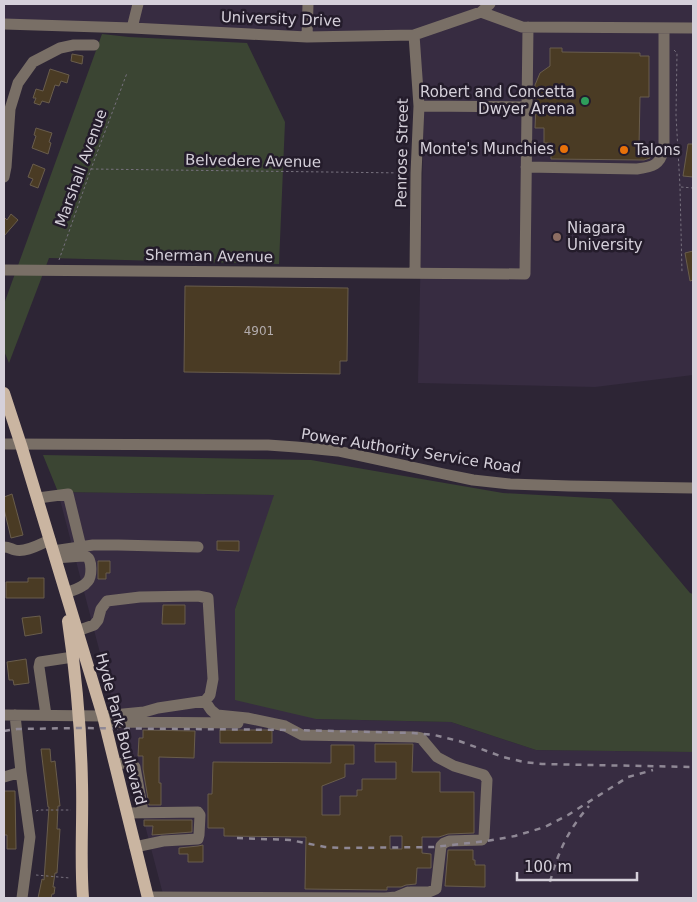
<svg xmlns="http://www.w3.org/2000/svg" width="697" height="902" font-family="'DejaVu Sans',sans-serif">
<rect width="100%" height="100%" fill="#2d2535"/>
<!-- built -->
<path fill="#372c41" d="M4,4H693V375L595,387L418,383L424,100L416,30L322,33L4,20Z
M58,492L275,495L235,609L316,719L451,722L536,750L693,752V898H164Z"/>
<!-- green -->
<path fill="#3b4533" d="M102,34L129,37L247,43L285,122L279,264L49,258L9,363L4,351V304Z
M43,455L311,460L503,493L611,499L690,593L693,594V752L536,750L451,722L316,719L235,700V609L274,495L58,492Z"/>
<!-- building -->
<path fill="#4a3b24" stroke="#695d4c" fill-rule="evenodd" d="M550,48H562V52L640,53V56H649V97H640L639,146H650V158L644,160L551,159V143H544V128H535L536,106H535V85L540,73L550,66Z
M72,54L83,56L82,64L71,61Z
M50,69L69,75L67,83L61,81L59,86L55,85L49,103L42,101L40,105L34,103L36,98H33L36,89L43,91Z
M36,128L52,133L49,142L51,143L48,154L32,148L36,136L34,135Z
M688,144H693V177L683,176Z
M33,164L45,169L38,188L30,185L33,179L28,177Z
M11,214L18,220L4,236V217L7,220Z
M693,251V280L690,281L685,253Z
M185,286L348,288L347,361H340V374L184,372Z
M12,494L23,535L11,538L4,509V497Z
M217,541H239V551L217,550Z
M98,561H110V573H106V579H98Z
M28,578H44V598H6V582H28Z
M163,605H185V624H162Z
M40,616L42,633L25,636L22,618Z
M26,659L29,683L14,685L13,680H9L7,662Z
M143,730L195,731L194,758L159,757V783H161V805H149L143,769V756H138L139,738H143Z
M220,730H268L272,731V743H220Z
M375,744H413L412,772H440V792H474V833L448,834L439,837H422V853L431,854V868H417L416,884L406,885L401,887H387V890H386L305,889L306,837L224,836V828H208V794H212L213,762L331,763V745H354V764H345V777L322,786V815H340V796H357V790H362V779H396V762H375ZM390,836H402V849H390Z
M41,749H50L51,762L55,761L60,806H58L57,829H60L57,873H55L53,887H55L54,894H52L51,898H38L42,879L44,880L49,807H48Z
M4,791H15L16,849H7V835H4Z
M144,820H192V832L152,835L153,826H144Z
M203,845V862H188V854H179V848L198,846Z
M448,850H473V860H475V865H485V887L445,886Z"/>
<g fill="none" stroke-linecap="round" stroke-linejoin="round">
<!-- path -->
<path stroke="#77717e" stroke-width="1" stroke-dasharray="2.5 2.5" stroke-linecap="butt" d="M674,50L677,53L676,115L680,187L682,273
M91,169L405,173
M681,187L693,188
M59,260L91,169L127,73
M36,811L39,810H71
M36,875L70,878"/>
<!-- minor -->
<path stroke="#796f66" stroke-width="11" d="M481,12L522,27L693,28
M4,24L132,28L307,37L414,35L481,12L490,4
M132,28L138,4
M414,35L419,106L416,173L415,273
M307,37L308,4
M419,106L527,107
M526,167L637,169C653,167 660,165 664,149V28
M4,177L6,167L10,109L18,83L33,62L60,48L74,45H94
M4,270L525,274L528,27
M4,444L268,445L296,447L338,451L444,474L473,480L510,484L569,486L693,488
M38,498L68,494L81,547
M4,547C9,547 11,549 15,550C26,553 40,544 50,540
M53,551L93,545H118L198,547
M55,558L83,556C84,556 85,556 87,557C92,560 92,576 88,581C83,588 73,590 66,593
M205,701L211,710L217,715L247,718L285,726L302,735L416,737L421,738L437,757L454,766L484,775L487,780L484,837L482,840L449,841L444,843L441,846L436,889L429,892H410
M4,715L103,716L144,712L158,708L205,701L210,695L213,679L208,598L198,596L140,597L107,601L101,609L98,620L94,625L77,631
M46,715L39,667L40,662L73,657
M105,725L116,722L238,723
M115,764C123,763 130,761 135,767L143,812
M21,772L30,837L22,898
M4,777L21,772L15,715
M127,813L198,812L200,815L199,835L198,839L163,841L135,847
M147,898L148,897L385,898L396,897L408,892"/>
<!-- major -->
<path stroke="#cab5a1" stroke-width="12" d="M4,393L21,445L103,716L148,898
M68,621C76,675 81,729 82,784C83,822 80,860 83,898"/>
<!-- rail -->
<path stroke="#8f8895" stroke-width="2.5" stroke-dasharray="6 6" stroke-linecap="butt" d="M4,731L17,729L80,728L295,730L413,733L434,735L459,741L503,757L524,762L542,764L693,767
M237,838L290,840L325,847L342,848L434,847L487,841L515,836L545,827L568,815L628,777L653,770
M550,882C558,852 568,830 589,806"/>
</g>
<!-- markers -->
<circle fill="#2e9e5b" stroke="#241c2b" stroke-width="2" cx="585" cy="101" r="5"/>
<g fill="#e8710a" stroke="#241c2b" stroke-width="2">
<circle cx="564" cy="149" r="5"/>
<circle cx="624" cy="150" r="5"/>
</g>
<circle fill="#8d6e63" stroke="#241c2b" stroke-width="2" cx="557" cy="237" r="5"/>
<g text-anchor="middle" stroke-width="5" stroke-linejoin="round" paint-order="stroke">
<!-- number labels -->
<g font-size="12" fill="#b2abac">
<text x="259" y="335">4901</text>
</g>
<!-- street labels -->
<g font-size="15" fill="#d5d0da" stroke="#241c2b">
<text transform="translate(281 19) rotate(2)" y="5">University Drive</text>
<text transform="translate(402 153) rotate(-89)" y="5">Penrose Street</text>
<text transform="translate(253 161) rotate(1)" y="5">Belvedere Avenue</text>
<text transform="translate(81 168) rotate(-70)" y="5">Marshall Avenue</text>
<text transform="translate(209 256) rotate(1)" y="5">Sherman Avenue</text>
<text transform="translate(411 451) rotate(9)" y="5">Power Authority Service Road</text>
<text transform="translate(121 729) rotate(75)" y="5">Hyde Park Boulevard</text>
</g>
<!-- poi labels -->
<g font-size="15" fill="#d5d0da" stroke="#241c2b" text-anchor="end">
<text x="575" y="97">Robert and Concetta<tspan x="575" dy="17">Dwyer Arena</tspan></text>
<text x="554" y="154">Monte's Munchies</text>
<text x="634" y="155" text-anchor="start">Talons</text>
<text x="567" y="233" text-anchor="start">Niagara<tspan x="567" dy="17">University</tspan></text>
</g>
</g>
<!-- border -->
<rect width="697" height="902" fill="none" stroke="#d5d0da" stroke-width="10"/>
<!-- scale -->
<path d="M517 872v8h120v-8" fill="none" stroke="#d5d0da" stroke-width="2.5"/>
<text x="524" y="872" font-size="15" fill="#d5d0da" stroke="#241c2b" stroke-width="4" paint-order="stroke">100 m</text>
</svg>
